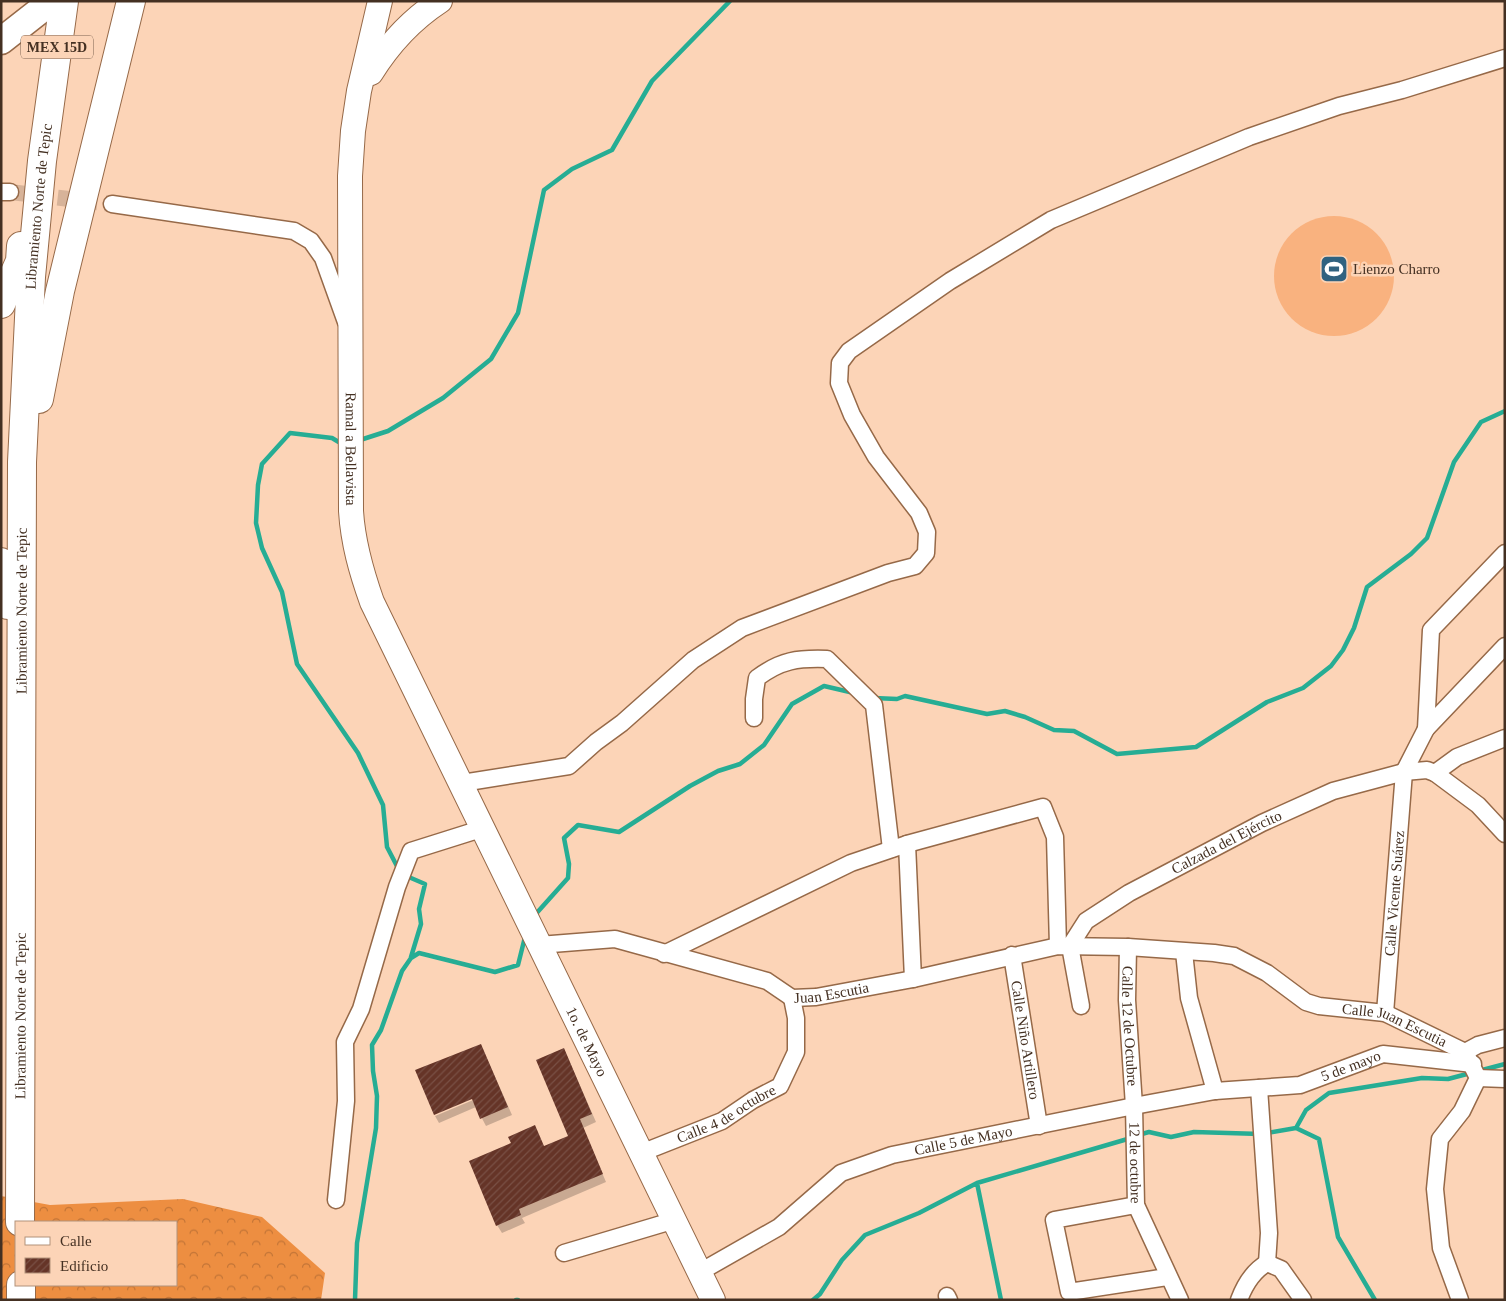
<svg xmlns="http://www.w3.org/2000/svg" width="1506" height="1301" font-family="'Times New Roman',serif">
<defs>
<pattern id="forest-crowns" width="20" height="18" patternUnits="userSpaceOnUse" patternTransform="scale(1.25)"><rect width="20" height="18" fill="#ed8e41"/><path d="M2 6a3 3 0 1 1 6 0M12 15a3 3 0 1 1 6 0" fill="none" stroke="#c27436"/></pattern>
<pattern id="building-hatch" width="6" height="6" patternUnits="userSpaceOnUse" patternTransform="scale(1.25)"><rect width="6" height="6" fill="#653427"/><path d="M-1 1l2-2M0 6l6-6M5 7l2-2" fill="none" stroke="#795045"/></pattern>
</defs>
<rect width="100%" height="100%" fill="#fcd4b7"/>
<!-- forest -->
<path fill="url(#forest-crowns)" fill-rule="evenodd" d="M1,1196L50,1205L183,1199L262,1217L325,1273L321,1300H1ZM16,1222H176V1285H16Z"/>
<!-- pitch -->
<path fill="#f9b27f" d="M1274 276a60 60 0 1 1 120 0a60 60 0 1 1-120 0Z"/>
<!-- shadow -->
<path fill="#0003" d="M481,1045L512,1115L486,1126L476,1107L439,1123L435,1116L478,1098Z
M564,1049L596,1122L583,1128L606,1182L522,1218L525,1223L502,1233L497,1225L545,1147L570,1137Z"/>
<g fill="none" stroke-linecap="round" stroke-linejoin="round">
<!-- stream -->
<path stroke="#26ad94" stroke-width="4.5" d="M357,441L388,431L443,398L491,359L518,313L544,190L572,169L612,150L652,81L730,1
M342,444L332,438L290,433L262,464L258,485L256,523L262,548L282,592L297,664L358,753L383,805L387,847L399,870
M874,698L897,699L905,696L987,714L1005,711L1025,717L1054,730L1074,731L1117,754L1196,747L1267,702L1303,688L1331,666L1343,650L1354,628L1367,587L1411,554L1427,538L1454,462L1481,422L1505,411
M404,875L425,884L419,909L421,924L411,957
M534,916L568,878L569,864L564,838L578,825L619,832L690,786L718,771L740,764L764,745L792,704L824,686L854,693
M1296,1128L1319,1139L1338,1237L1375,1300
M1138,1135L1149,1132L1171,1137L1194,1132L1261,1134L1296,1128L1306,1110L1329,1093L1422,1078L1448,1079L1505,1064
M977,1183L1001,1300
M355,1300L357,1243L376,1128L377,1096L373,1071L372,1045L381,1030L402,971L411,958L419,953L495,972L518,965L525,937
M516,1300H518
M813,1300L820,1294L842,1260L865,1235L919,1213L977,1183L1131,1138"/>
</g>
<!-- building -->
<path fill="url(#building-hatch)" d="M481,1044L508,1107L480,1119L472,1099L434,1115L415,1070Z
M564,1048L592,1114L580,1119L603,1174L519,1209L521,1215L496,1226L469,1161L511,1143L508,1137L535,1125L544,1146L568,1136L536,1060Z"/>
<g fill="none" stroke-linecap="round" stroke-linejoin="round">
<!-- street-tunnel -->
<path stroke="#d7b399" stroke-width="16" stroke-dasharray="16 8" stroke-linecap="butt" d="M10,192L112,204"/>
<defs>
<g id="street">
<path d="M1,192H10"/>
<path d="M112,204L294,231L311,241L323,258L346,322"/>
<path d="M754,718V699L757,678C781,660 798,658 827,659L874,705L891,849"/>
<path d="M1426,729L1431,630L1505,553"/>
<path d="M1435,773L1478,805L1505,834"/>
<path d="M462,783L569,766L596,742L622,723L693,660L742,628L888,573L915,566L926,553L927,532L919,513L876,457L852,415L839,383L840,363L849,351L950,281L1051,220L1249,137L1339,106L1402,90L1505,58"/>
<path d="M907,844L913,979"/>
<path id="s1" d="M539,945L615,939L767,981L792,998L816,997L913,979L1058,946L1128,947L1214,953L1234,956L1267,973L1306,1002L1319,1006L1385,1013L1465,1052L1478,1078L1462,1111L1440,1139L1435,1189L1441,1248L1460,1300"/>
<path id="s2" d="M1070,946L1086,921L1129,893L1262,823L1333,791L1404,772L1427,770L1435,773L1457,757L1505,738"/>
<path d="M1070,946L1081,1006"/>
<path id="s3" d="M1128,947L1127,1000L1134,1106L1136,1205L1180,1300"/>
<path d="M1184,952L1189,998L1215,1091"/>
<path d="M664,954L851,863L907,844L1043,807L1055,837L1058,946"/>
<path id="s4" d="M1012,955L1039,1126"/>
<path id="s5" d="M1385,1013L1404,772L1426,729L1505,646"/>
<path d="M1465,1052L1478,1045L1505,1038"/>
<path d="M1478,1078L1505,1079"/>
<path d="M1259,1088L1269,1233L1267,1263"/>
<path id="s6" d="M641,1153L722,1121L753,1100L780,1086L796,1052V1018L792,998"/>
<path d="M336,1200L346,1101L345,1042L361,1009L397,887L411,851L484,828"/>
<path d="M1136,1205L1054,1220L1069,1292L1167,1277"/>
<path d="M564,1253L675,1220"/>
<path d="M1267,1263L1281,1269L1303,1300"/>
<path id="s7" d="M700,1272L779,1227L841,1173L892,1155L1134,1106L1215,1091L1300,1085L1383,1054L1473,1064"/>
<path d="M947,1296L949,1300"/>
<path d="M1239,1300C1245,1284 1253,1271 1267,1263"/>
</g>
<g id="secondary">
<path id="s8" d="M380,1L359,91L353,131L350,176L351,511C353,543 361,571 372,602L713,1300"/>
<path d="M371,73C389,44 411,20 440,1"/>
</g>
<path id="primary" d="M1,41L52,1"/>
<g id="highway">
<path d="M1,304L20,261L21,246"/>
<path d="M39,399L60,291L131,1"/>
<path d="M1,562L8,605"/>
<path id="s9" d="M20,1222L22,462L31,277L42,161L64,1"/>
<path d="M21,1285V1300"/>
</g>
</defs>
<!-- street casing -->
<use href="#street" stroke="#966948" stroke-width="19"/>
<!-- secondary casing -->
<use href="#secondary" stroke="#966948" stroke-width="26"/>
<!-- primary casing -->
<use href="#primary" stroke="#966948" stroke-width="29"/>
<!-- highway casing -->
<use href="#highway" stroke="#966948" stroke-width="30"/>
<!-- street -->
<use href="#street" stroke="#fff" stroke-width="16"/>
<!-- secondary -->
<use href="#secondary" stroke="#fff" stroke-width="24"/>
<!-- primary -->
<use href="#primary" stroke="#fff" stroke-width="26"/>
<!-- highway -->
<use href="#highway" stroke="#fff" stroke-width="28"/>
</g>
<!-- icons -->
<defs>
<symbol id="stadium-square" viewBox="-11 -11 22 22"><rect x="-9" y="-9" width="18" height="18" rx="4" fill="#306280" stroke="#fcd4b7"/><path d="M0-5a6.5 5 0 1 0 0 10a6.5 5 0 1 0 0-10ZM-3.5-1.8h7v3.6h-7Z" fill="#fff"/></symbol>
</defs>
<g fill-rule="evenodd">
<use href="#stadium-square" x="1318" y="253" width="32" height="32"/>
</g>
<g text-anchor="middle" stroke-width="5" stroke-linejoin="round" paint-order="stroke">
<!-- shield labels -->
<rect fill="#fcd4b7" stroke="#7b614f" stroke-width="1" x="21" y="35.5" width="72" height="23" rx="4"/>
<g font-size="14" font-weight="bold" fill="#443022">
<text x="57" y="52">MEX 15D</text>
</g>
<!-- street labels -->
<g font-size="15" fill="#443022" stroke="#fcd4b7">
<text dy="5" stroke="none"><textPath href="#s9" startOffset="1016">Libramiento Norte de Tepic</textPath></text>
<text dy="5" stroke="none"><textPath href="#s8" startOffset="451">Ramal a Bellavista</textPath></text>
<text dy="5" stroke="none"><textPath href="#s9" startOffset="611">Libramiento Norte de Tepic</textPath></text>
<text dy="5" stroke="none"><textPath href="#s2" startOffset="191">Calzada del Ejército</textPath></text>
<text dy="5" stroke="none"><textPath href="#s5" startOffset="120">Calle Vicente Suárez</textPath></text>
<text dy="5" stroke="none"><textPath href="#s1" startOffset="304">Juan Escutia</textPath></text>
<text dy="5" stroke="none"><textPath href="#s9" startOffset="206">Libramiento Norte de Tepic</textPath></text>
<text dy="5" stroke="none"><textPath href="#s3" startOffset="79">Calle 12 de Octubre</textPath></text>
<text dy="5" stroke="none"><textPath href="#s1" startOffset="890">Calle Juan Escutia</textPath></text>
<text dy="5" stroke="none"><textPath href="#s4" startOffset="86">Calle Niño Artillero</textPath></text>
<text dy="5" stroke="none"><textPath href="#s8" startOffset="1096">1o. de Mayo</textPath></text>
<text dy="5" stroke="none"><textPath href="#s7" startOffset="696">5 de mayo</textPath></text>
<text dy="5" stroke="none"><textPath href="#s6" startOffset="94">Calle 4 de octubre</textPath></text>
<text dy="5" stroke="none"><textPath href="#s7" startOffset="300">Calle 5 de Mayo</textPath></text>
<text dy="5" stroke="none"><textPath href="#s3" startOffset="216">12 de octubre</textPath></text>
</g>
<!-- poi labels -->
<g font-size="15" fill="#443022" stroke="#fcd4b7" text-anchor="start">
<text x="1353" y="274">Lienzo Charro</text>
</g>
</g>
<!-- border -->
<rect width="1506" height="1301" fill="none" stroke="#443022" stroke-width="5"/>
<!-- legend -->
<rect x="15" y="1221" width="162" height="65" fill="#fcd4b7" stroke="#b2927b"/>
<rect x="25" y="1237" width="25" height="8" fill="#ffffff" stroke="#b2927b"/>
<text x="60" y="1246" font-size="15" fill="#443022">Calle</text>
<rect x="25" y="1258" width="25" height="15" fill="url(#building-hatch)" stroke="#b2927b"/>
<text x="60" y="1271" font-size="15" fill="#443022">Edificio</text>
</svg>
